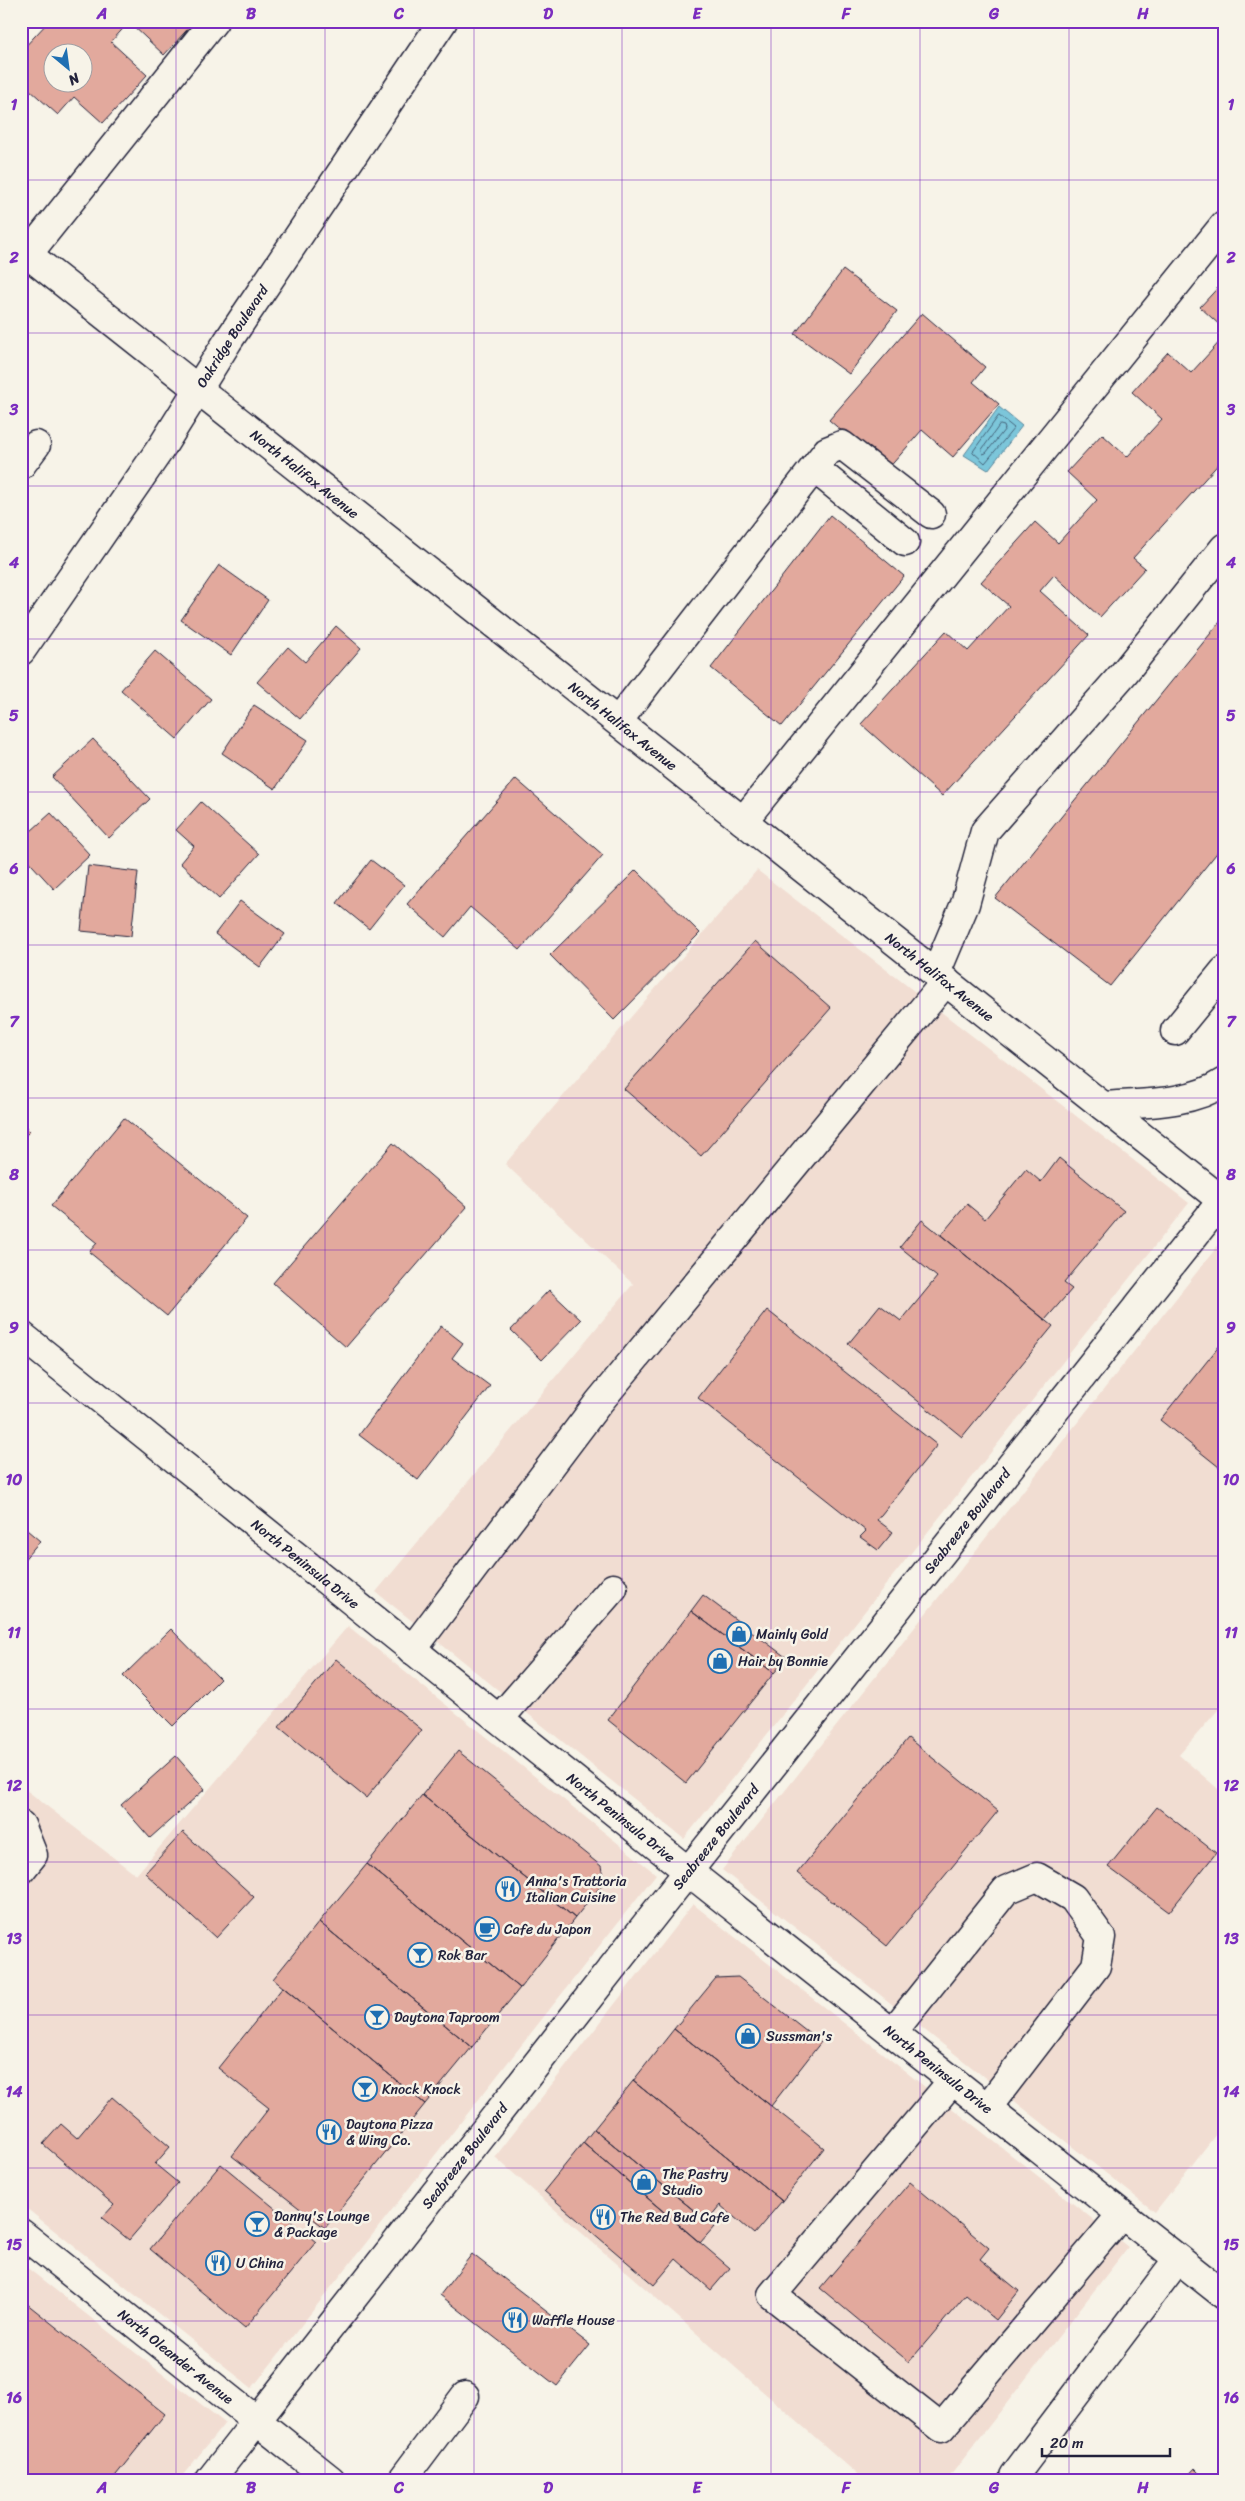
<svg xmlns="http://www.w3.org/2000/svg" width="1245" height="2501" font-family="Sriracha,sans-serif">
<rect width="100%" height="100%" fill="#f7f3e8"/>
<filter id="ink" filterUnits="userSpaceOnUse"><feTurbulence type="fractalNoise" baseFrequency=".02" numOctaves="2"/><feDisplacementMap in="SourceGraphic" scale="10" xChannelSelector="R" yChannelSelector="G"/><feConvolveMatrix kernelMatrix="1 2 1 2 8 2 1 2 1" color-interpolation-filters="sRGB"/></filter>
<g filter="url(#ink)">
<!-- built -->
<path fill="#f1ddd2" d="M757,870L1189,1203L684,1839L376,1592L633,1284L505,1164Z
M1224,1238V1703L1179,1755L1224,1794V2124L1155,2212L722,1870Z
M348,1626L656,1874L252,2388L21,2204V1786L136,1875Z
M693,1904L1128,2247L947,2480H864L495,2157Z
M21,2263L225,2423L179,2480H21Z"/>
<!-- water -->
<path fill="#7bc6da" stroke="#57849a" d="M999,407L1022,426L988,470L964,455Z"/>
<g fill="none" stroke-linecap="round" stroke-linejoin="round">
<!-- shore -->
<path stroke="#46647b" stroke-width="1" d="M999,416L1014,428L985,463L973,452Z
M1000,425L1004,426L1005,429L986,453L983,454L982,450Z"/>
</g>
<!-- building -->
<path fill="#e2a99d" stroke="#22223b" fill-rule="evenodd" d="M49,21H195L164,55L129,22L111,42L147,75L103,123L74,97L58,115L21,82V51ZM52,52H82V82H52Z
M843,270L897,311L849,374L795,334Z
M1224,281V329L1200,307Z
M922,313L985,367L973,382L999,404L953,457L922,430L887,470L829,420Z
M1224,337V458L1133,558L1145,568L1100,617L1054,575L1040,591L1089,635L942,796L861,724L946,631L968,651L1009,606L981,582L1035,522L1058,543L1097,500L1067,472L1102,434L1127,457L1162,419L1132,392L1168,352L1191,373Z
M830,515L904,576L782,726L711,668Z
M219,565L268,600L231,655L181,620Z
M1224,617V844L1110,986L995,898Z
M336,626L361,648L300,719L257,682L288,647L305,662Z
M155,651L211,699L177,739L121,690Z
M254,705L308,740L275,789L222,753Z
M93,739L150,799L109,838L52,777Z
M516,779L603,855L520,950L470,907L445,937L407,904Z
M201,802L259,854L219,899L180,863L194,846L176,830Z
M51,813L90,855L54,889L21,853V840Z
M371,860L404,885L369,929L337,903Z
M88,866L138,872L131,936L81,931Z
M636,870L700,933L614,1020L550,955Z
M240,901L285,934L260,967L215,934Z
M755,941L831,1008L701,1156L624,1089Z
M124,1118L247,1218L167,1316L89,1252L97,1243L51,1206Z
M21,1122L30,1131L21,1140Z
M393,1143L467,1207L346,1347L273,1283Z
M1059,1158L1124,1211L1064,1283L1072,1289L1045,1320L941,1235L967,1204L985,1219L1026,1169L1041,1182Z
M922,1220L1053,1326L962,1437L848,1344L880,1305L901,1321L937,1277L900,1247Z
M549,1290L581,1320L542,1360L511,1330Z
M767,1310L937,1445L877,1520L893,1532L878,1550L860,1537L866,1531L698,1398Z
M441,1326L463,1343L452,1358L490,1386L418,1480L359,1435Z
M1224,1340V1471L1160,1420Z
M21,1525L40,1541L21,1563Z
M703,1595L787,1658L774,1673L691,1611Z
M691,1611L774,1673L686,1783L608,1720Z
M171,1629L220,1679L173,1726L123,1676Z
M336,1659L422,1730L366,1798L279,1727Z
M908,1738L998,1811L887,1946L797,1873Z
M458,1751L601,1866L604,1882L575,1918L422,1795Z
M176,1756L205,1789L150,1838L121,1805Z
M422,1795L575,1918L520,1988L367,1864Z
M1157,1807L1216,1853L1169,1912L1108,1867Z
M183,1832L254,1897L216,1938L145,1873Z
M367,1864L520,1988L472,2047L319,1922Z
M319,1922L472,2047L425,2104L273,1979Z
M738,1977L821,2042L771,2106L674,2029L716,1978Z
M283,1987L425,2104L325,2228L232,2156L269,2108L218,2068Z
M674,2029L824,2148L782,2201L633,2081Z
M633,2081L782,2201L754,2234L720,2205L707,2221L594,2129Z
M112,2097L170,2147L155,2164L178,2183L129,2240L102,2218L114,2205L43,2144L61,2124L77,2138Z
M594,2129L714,2227L700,2243L583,2143Z
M583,2143L730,2268L711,2290L676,2259L654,2285L544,2191Z
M221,2164L316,2242L245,2328L150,2249Z
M910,2182L989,2248L980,2259L1019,2291L996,2320L966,2295L909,2362L820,2288Z
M472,2254L590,2345L557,2386L440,2295Z
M21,2299L165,2414L112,2480H35L21,2469Z
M1195,2468L1207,2480H1184Z
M21,2469L35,2480H21Z"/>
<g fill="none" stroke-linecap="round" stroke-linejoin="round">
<defs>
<g id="minor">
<path id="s1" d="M21,249L1224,1202"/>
<path d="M28,254L214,21"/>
<path d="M21,465L36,445"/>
<path d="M814,468L905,542"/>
<path d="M618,721L827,451L842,445L931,514"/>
<path d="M743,821L1224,225"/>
<path d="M936,973L965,904L985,831L1124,673L1224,548"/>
<path d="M1175,1031L1224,971"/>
<path d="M1103,1106C1142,1103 1190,1105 1224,1082"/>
<path id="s2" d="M21,1335L689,1872L1224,2295"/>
<path d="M412,1650L599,1402L946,981"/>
<path d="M499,1719L613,1588"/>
<path d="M21,1825L33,1855L21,1870"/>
<path d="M892,2033L1006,1890L1037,1877L1073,1898L1101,1937L1096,1966L987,2108"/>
<path d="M953,2080L772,2295L941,2428L1122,2214"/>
<path id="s3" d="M21,2233L331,2480"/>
<path d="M402,2480L465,2396"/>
<path d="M1018,2480L1014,2476L1178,2259"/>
</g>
<g id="major">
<path id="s4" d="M21,651L163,445L228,341L443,21"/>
<path id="s5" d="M210,2480L663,1903L1224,1198"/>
</g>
</defs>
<!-- minor casing -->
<use href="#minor" stroke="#22223b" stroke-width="31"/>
<!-- major casing -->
<use href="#major" stroke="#22223b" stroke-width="31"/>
<!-- minor -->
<use href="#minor" stroke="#f7f3e8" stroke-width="28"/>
<!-- major -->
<use href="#major" stroke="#f7f3e8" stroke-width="28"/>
</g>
</g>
<!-- grid -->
<path fill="none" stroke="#7b2cbf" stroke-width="1" stroke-opacity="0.55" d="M176,21V2480M325,21V2480M474,21V2480M622,21V2480M771,21V2480M920,21V2480M1069,21V2480M21,180H1224M21,333H1224M21,486H1224M21,639H1224M21,792H1224M21,945H1224M21,1098H1224M21,1250H1224M21,1403H1224M21,1556H1224M21,1709H1224M21,1862H1224M21,2015H1224M21,2168H1224M21,2321H1224"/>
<!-- icons -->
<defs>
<symbol id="shop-ring" viewBox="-11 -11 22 22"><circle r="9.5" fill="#f7f3e8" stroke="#1f6fb2" stroke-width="1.5"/><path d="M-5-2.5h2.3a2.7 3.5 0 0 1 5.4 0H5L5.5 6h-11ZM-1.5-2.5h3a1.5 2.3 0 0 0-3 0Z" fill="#1f6fb2"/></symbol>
<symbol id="restaurant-ring" viewBox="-11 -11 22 22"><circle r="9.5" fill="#f7f3e8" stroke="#1f6fb2" stroke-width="1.5"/><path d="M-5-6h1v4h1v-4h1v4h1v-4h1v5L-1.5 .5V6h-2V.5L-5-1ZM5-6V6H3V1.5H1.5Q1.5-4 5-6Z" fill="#1f6fb2"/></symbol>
<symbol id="cafe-ring" viewBox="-11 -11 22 22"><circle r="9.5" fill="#f7f3e8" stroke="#1f6fb2" stroke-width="1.5"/><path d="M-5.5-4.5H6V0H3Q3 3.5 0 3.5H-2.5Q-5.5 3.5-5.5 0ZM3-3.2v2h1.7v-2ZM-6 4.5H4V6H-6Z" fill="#1f6fb2"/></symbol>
<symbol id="bar-ring" viewBox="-11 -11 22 22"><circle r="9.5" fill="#f7f3e8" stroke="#1f6fb2" stroke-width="1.5"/><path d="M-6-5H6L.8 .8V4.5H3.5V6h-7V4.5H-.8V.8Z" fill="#1f6fb2"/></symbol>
</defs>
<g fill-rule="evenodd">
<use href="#shop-ring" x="725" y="1620" width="28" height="28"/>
<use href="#shop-ring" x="706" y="1647" width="28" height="28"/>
<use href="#restaurant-ring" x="494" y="1875" width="28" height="28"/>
<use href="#cafe-ring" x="473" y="1915" width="28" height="28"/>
<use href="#bar-ring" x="406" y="1941" width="28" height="28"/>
<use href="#bar-ring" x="363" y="2003" width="28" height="28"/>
<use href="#shop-ring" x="734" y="2022" width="28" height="28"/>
<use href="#bar-ring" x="351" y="2075" width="28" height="28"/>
<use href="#restaurant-ring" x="315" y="2118" width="28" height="28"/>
<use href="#shop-ring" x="630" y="2168" width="28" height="28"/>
<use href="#restaurant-ring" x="589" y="2203" width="28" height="28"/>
<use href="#bar-ring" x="243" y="2210" width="28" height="28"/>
<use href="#restaurant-ring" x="204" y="2249" width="28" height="28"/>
<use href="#restaurant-ring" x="501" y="2306" width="28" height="28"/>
</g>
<g text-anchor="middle" stroke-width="5" stroke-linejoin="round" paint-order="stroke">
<!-- street labels -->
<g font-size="14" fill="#22223b" stroke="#f7f3e8">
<text dy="5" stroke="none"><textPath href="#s4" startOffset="379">Oakridge Boulevard</textPath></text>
<text dy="5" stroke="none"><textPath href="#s1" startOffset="362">North Halifax Avenue</textPath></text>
<text dy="5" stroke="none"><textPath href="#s1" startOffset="768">North Halifax Avenue</textPath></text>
<text dy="5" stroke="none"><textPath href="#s1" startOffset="1172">North Halifax Avenue</textPath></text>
<text dy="5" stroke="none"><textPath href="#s5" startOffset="1222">Seabreeze Boulevard</textPath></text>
<text dy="5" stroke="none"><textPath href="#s2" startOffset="365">North Peninsula Drive</textPath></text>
<text dy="5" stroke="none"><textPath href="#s2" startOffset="770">North Peninsula Drive</textPath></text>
<text dy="5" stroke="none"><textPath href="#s5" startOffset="818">Seabreeze Boulevard</textPath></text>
<text dy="5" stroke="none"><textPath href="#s2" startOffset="1175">North Peninsula Drive</textPath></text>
<text dy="5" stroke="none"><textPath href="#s5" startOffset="412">Seabreeze Boulevard</textPath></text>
<text dy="5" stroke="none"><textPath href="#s3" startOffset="198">North Oleander Avenue</textPath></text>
</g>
<!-- poi labels -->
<g font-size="14" fill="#22223b" stroke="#f7f3e8" text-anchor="start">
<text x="756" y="1639">Mainly Gold</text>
<text x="738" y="1666">Hair by Bonnie</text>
<text x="526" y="1886">Anna's Trattoria<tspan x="526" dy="16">Italian Cuisine</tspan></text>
<text x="504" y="1934">Cafe du Japon</text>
<text x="438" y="1960">Rok Bar</text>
<text x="394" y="2022">Daytona Taproom</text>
<text x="766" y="2041">Sussman's</text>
<text x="382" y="2094">Knock Knock</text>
<text x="346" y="2129">Daytona Pizza<tspan x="346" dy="16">&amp; Wing Co.</tspan></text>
<text x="662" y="2179">The Pastry<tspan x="662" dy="16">Studio</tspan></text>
<text x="274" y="2221">Danny's Lounge<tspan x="274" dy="16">&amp; Package</tspan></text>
<text x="620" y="2222">The Red Bud Cafe</text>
<text x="236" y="2268">U China</text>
<text x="532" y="2325">Waffle House</text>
</g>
</g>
<!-- margin -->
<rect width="1245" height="2501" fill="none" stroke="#f7f3e8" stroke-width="55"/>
<!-- north arrow -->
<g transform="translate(68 68) rotate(151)"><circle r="24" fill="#f7f3e8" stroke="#a29fa3"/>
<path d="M0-4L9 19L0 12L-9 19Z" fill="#1f6fb2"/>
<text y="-8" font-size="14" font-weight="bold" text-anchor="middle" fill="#22223b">N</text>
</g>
<!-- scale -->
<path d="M1042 2448v8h128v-8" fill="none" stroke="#22223b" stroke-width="2.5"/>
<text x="1050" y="2448" font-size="15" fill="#22223b" stroke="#f7f3e8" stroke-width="4" paint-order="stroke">20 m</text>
<rect x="28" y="28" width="1190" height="2446" fill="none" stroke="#7b2cbf" stroke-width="2"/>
<g font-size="16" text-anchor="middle" font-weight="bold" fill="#7b2cbf">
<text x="102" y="19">A</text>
<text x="251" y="19">B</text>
<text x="399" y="19">C</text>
<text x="548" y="19">D</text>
<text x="697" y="19">E</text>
<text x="846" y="19">F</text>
<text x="994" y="19">G</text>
<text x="1143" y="19">H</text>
<text x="14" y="110">1</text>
<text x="1231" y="110">1</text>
<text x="14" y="263">2</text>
<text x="1231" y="263">2</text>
<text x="14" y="415">3</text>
<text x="1231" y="415">3</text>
<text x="14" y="568">4</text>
<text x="1231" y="568">4</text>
<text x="14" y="721">5</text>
<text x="1231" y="721">5</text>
<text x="14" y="874">6</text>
<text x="1231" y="874">6</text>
<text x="14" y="1027">7</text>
<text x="1231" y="1027">7</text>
<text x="14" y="1180">8</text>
<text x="1231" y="1180">8</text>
<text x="14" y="1333">9</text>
<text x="1231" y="1333">9</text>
<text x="14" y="1485">10</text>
<text x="1231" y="1485">10</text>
<text x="14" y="1638">11</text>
<text x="1231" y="1638">11</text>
<text x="14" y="1791">12</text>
<text x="1231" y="1791">12</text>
<text x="14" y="1944">13</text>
<text x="1231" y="1944">13</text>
<text x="14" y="2097">14</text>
<text x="1231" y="2097">14</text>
<text x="14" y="2250">15</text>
<text x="1231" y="2250">15</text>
<text x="14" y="2403">16</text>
<text x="1231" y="2403">16</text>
<text x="102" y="2493">A</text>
<text x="251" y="2493">B</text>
<text x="399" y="2493">C</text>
<text x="548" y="2493">D</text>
<text x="697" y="2493">E</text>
<text x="846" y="2493">F</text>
<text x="994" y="2493">G</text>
<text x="1143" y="2493">H</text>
</g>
</svg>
